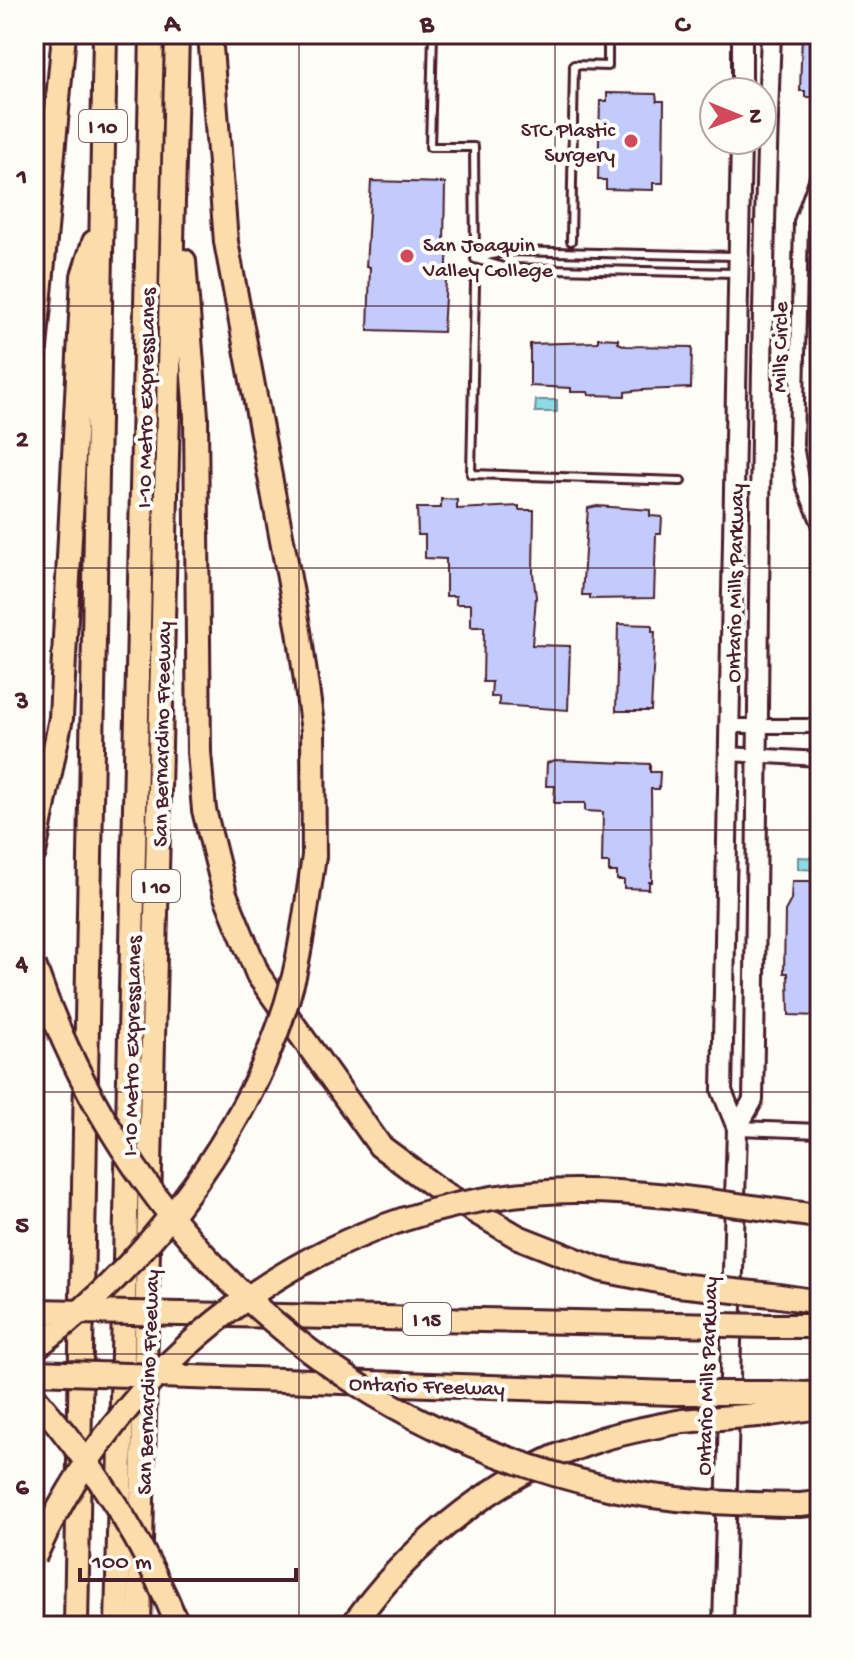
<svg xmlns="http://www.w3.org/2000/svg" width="854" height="1660" font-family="'Gochi Hand',sans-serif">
<rect width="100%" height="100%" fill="#fdfcf7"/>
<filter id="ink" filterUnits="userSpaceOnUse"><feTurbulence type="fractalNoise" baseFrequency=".0125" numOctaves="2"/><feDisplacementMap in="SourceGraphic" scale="16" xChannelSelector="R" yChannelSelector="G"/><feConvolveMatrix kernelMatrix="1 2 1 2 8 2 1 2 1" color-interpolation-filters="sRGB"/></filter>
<g filter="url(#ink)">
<!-- water -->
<path fill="#8adbe4" stroke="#70909a" stroke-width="2" d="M536,400H557V412H535Z
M798,857L820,858V870L798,869Z"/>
<!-- building -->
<path fill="#c2cbfc" stroke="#4a1f2b" stroke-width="2" d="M802,34H820V97H805V91H800Z
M607,93L656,94L657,101H664L663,183H653V190L606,189V180H598L600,101H607Z
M371,181L445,183L444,245H448L443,332L368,330L370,267H366Z
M598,338L618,339V343L626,346L692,347L691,388L642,390L625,392V396L589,395L588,392H571V388L530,386V344L598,342Z
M441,499L457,500V509L519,506V510H534L533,573L536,597L532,645L570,646L568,710L499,705V697H491L492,682H483L484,627H471V604H456V596H446V559L425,558V535H418L417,508H441Z
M597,506L650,510V516L662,517L661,534H656L654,598L590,599V595H582L588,508Z
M618,624L652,625V632H655L651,711H616Z
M555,760L650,764V772H660L659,789H651L652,882H649V889L624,888V880H617V872H609V863H602L603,812L585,811V803H554L555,786H546L547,763Z
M792,881H820V1016L789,1015L788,973H784L785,911L791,900Z"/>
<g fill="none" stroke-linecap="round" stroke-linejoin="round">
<defs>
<path id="service" d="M433,34L430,147H474L475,259
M571,241L574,65L608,66V34
M479,258L508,251L735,256
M475,259L507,268L734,273
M475,284L471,474L681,481
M819,1626L820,1625"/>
<path id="minor" d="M820,169L801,222L796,445L803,485L820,526
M729,726H820
M728,754L820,759
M737,1128L820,1131"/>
<path id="secondary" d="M742,92V34
M737,1128L753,1100C760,745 757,389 771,34
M723,1626L737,1128L722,1091L741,140"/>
<path id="motorway" d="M210,34L226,242L299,631L313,731L314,856
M184,261L196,416L199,752L204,810L225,894L258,975L380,1146L442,1192L518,1237L602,1270L678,1285
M34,359L64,34
M34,853L61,718L83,276L94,242
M772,1295L820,1302
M181,1314L674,1324
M769,1326H820
M191,1377L673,1393
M767,1393L820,1394
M770,1414L820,1407
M800,1505L820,1503
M76,1626L105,34
M117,1626L152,34
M139,1626L177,34
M352,1626C412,1541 504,1469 605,1438C630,1431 657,1426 683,1421"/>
</defs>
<!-- service casing -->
<use href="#service" stroke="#4a1f2b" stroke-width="12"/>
<!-- minor casing -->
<use href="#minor" stroke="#4a1f2b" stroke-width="18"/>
<!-- secondary casing -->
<use href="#secondary" stroke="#4a1f2b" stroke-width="24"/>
<!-- motorway casing -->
<use href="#motorway" stroke="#4a1f2b" stroke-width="28"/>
<!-- service -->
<use href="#service" stroke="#fdfcf7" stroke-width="6"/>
<!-- minor -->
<use href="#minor" stroke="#fdfcf7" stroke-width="12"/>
<!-- secondary -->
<use href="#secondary" stroke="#fdfcf7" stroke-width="18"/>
<!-- motorway -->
<use href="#motorway" stroke="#faddab" stroke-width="22"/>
<defs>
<path id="motorway-bridge" d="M34,965C124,1229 334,1427 608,1488C671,1502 736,1504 800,1505
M678,1285L772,1295
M34,1311L181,1314
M674,1324L769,1326
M34,1349C153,1260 258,1121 294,976C303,937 308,896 314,856
M34,1372L191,1377
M673,1393H767
M34,1396C95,1467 143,1539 178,1626
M683,1421L770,1414
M34,1558C130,1344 336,1194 575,1191C653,1190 732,1205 810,1215"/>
</defs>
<!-- motorway-bridge casing -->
<use href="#motorway-bridge" stroke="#4a1f2b" stroke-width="28" stroke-linecap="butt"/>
<!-- motorway-bridge -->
<use href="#motorway-bridge" stroke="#faddab" stroke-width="22"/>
</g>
</g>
<!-- grid -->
<path fill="none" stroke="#4a1f2b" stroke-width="2" stroke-opacity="0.55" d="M299,34V1626M555,34V1626M34,306H820M34,568H820M34,830H820M34,1092H820M34,1354H820"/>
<!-- markers -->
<g fill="#d1495b" stroke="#fdfcf7" stroke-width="3">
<circle cx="631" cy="141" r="8"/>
<circle cx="407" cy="256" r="8"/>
</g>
<g text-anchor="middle" stroke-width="8" stroke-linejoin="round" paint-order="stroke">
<!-- shield labels -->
<g fill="#fdfcf7" stroke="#806168" stroke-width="2">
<rect x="79" y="110" width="48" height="32" rx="6"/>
<rect x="132" y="870" width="48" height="32" rx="6"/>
<rect x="403" y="1303" width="48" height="32" rx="6"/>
</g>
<g font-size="20" font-weight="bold" fill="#4a1f2b">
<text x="103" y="133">I 10</text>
<text x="156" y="893">I 10</text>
<text x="427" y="1326">I 15</text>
</g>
<!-- poi labels -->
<g font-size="22" fill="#4a1f2b" stroke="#fdfcf7" text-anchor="end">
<text x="615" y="136">STC Plastic<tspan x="615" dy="25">Surgery</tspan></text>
<text x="423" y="251" text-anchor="start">San Joaquin<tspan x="423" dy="25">Valley College</tspan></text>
</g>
<!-- street labels -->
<g font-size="22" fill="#4a1f2b" stroke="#fdfcf7">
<text transform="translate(778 347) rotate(-89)" y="8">Mills Circle</text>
<text transform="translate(144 398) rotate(-89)" y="8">I-10 Metro ExpressLanes</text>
<text transform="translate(733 583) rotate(-89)" y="8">Ontario Mills Parkway</text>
<text transform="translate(160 734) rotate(-89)" y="8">San Bernardino Freeway</text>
<text transform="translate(130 1046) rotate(-89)" y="8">I-10 Metro ExpressLanes</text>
<text transform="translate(705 1376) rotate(-88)" y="8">Ontario Mills Parkway</text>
<text transform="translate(146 1382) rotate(-88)" y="8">San Bernardino Freeway</text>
<text transform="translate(427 1384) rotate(2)" y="8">Ontario Freeway</text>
</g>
</g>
<!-- margin -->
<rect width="854" height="1660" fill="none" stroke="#fdfcf7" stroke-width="88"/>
<!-- north arrow -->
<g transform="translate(738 116) rotate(91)"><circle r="38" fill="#fdfcf7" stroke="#b5a4a5" stroke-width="2"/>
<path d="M0-6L14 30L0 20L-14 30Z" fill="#d1495b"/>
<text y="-12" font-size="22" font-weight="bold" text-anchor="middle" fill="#4a1f2b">N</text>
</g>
<!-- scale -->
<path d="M80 1568v12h216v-12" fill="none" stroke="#4a1f2b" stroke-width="4"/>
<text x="92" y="1568" font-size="24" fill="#4a1f2b" stroke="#fdfcf7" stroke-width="6" paint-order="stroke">100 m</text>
<rect x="44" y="44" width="766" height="1572" fill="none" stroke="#4a1f2b" stroke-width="3"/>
<g font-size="26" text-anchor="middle" font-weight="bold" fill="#4a1f2b">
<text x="172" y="31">A</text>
<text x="427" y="31">B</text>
<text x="682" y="31">C</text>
<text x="22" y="184">1</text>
<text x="22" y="446">2</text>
<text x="22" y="708">3</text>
<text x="22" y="970">4</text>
<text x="22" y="1232">5</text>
<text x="22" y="1494">6</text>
</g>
</svg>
